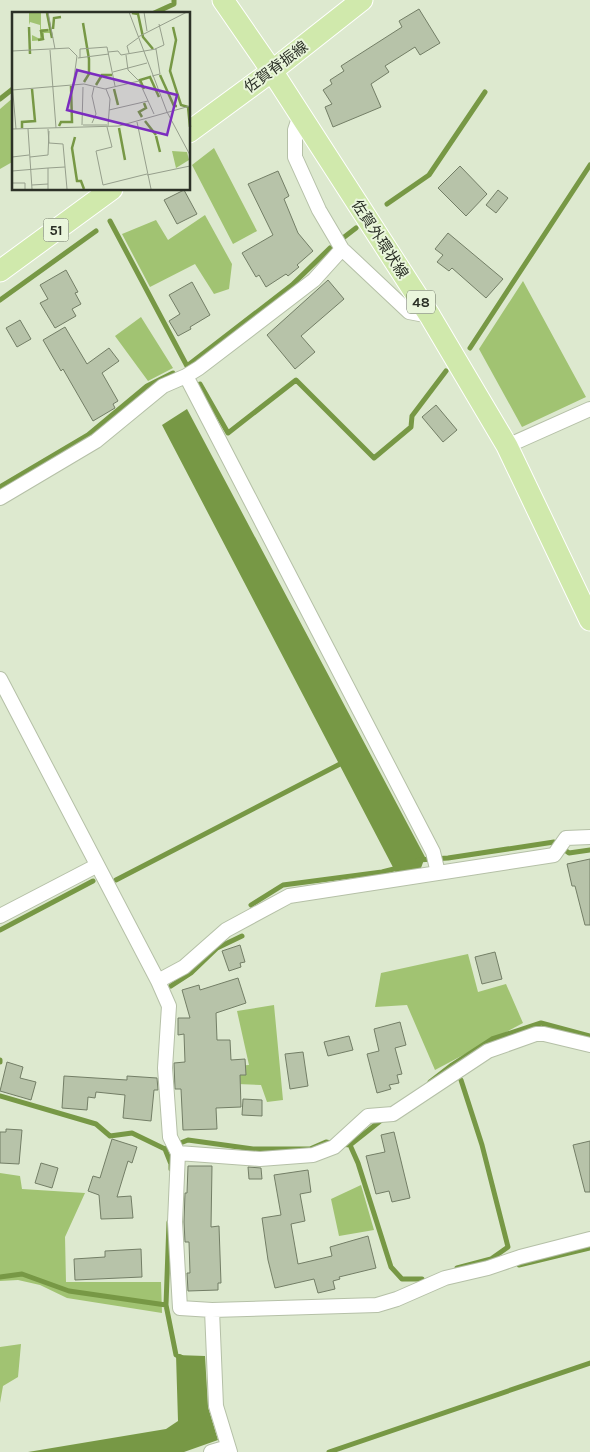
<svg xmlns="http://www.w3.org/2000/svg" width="590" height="1452" font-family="Karla,'Noto Sans JP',sans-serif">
<rect width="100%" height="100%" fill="#dde9cf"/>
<!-- green -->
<path fill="#a1c372" d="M14,97V161L0,169V109Z
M214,148L257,231L233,244L192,165Z
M205,215L232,264L229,289L214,294L195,264L150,287L122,234L156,220L168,240Z
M523,281L586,397L522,427L479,349Z
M141,317L173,368L148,381L115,336Z
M468,954L478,992L506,984L523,1023L435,1070L407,1005L375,1007L381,973Z
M274,1005L283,1100L267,1102L261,1085L213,1083V1067L249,1065L237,1011Z
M0,1173L20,1176L22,1189L85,1193L65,1237L66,1282H161L162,1313L67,1298L40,1285L18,1280L0,1281Z
M361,1185L374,1230L339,1236L331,1199Z
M21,1344L18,1377L3,1386L0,1403V1347Z"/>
<!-- water -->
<path fill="#779845" d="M187,409L425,857L421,868L396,873L162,425Z
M176,1355L205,1356L208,1407L218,1440L184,1452H28L166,1429L178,1421Z"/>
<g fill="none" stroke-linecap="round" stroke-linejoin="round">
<!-- stream -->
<path stroke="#779845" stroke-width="5" d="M152,14L174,4V0
M0,99L14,88
M387,204L429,175L485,92
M110,221L187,366L292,285L330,248
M343,238L356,228
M0,300L96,231
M470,348L590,165
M200,384L228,433L296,380L374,458L411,427L412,416L446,371
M0,487L88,435L147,386L173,373
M418,860L448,858L554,842L569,853L590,850
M116,880L340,764
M251,905L283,885L382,872L398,868
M0,930L93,881
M171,986L191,973L217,948L242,936
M0,1060V1062
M430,1082L452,1065L492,1039L541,1023L590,1036
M0,1096L96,1124L110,1136L132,1133L165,1149L188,1140L253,1149H310L326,1142L331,1143
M340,1144L350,1145L384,1118
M350,1145L358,1163L391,1267L402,1279H422
M165,1149L171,1164V1169
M169,1222L166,1305L176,1355L181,1357
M519,1265L590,1248
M457,1268L491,1259L508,1247L482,1145L461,1080
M0,1277L22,1274L69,1291L166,1305
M329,1452L590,1363"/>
</g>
<!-- building -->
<path fill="#b7c3a9" stroke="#737e66" d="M419,9L440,43L420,55L415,47L385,66L389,72L371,84L381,107L333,127L325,107L332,104L323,90L332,84L330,80L344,71L341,66L402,27L399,21Z
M460,166L487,194L466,216L438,188Z
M278,171L289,196L284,199L298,233L313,251L297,265L299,267L288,276L286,274L266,287L259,275L256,277L242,253L273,235L248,184Z
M184,190L197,214L177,224L164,200Z
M498,190L508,198L496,213L486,205Z
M448,233L503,279L486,298L452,268L449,271L437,262L443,255L435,249Z
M66,270L78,292L75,293L81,304L72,309L76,316L55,328L40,303L48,299L40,285Z
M328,280L344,299L301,336L315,352L295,369L267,335Z
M192,282L210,315L190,327L191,329L178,336L169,321L180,314L169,295Z
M20,320L31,339L17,347L6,328Z
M65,327L87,364L109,348L119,361L102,373L118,401L113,404L115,408L93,421L63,369L61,371L43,340Z
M436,405L457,430L443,442L422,417Z
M590,859V925H585L575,886H572L567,864Z
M240,945L245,962L240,963L241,967L229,971L222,951Z
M495,952L502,979L482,984L475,957Z
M238,978L246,1003L216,1013L217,1040H230L231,1060L245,1059L246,1075H240L241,1107L216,1108L217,1129L183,1130L181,1089H175L174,1063L185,1062L184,1034L178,1035V1018H190L182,990L199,985L200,990Z
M400,1022L406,1045L395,1048L402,1074L397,1075L399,1083L389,1085L391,1089L377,1093L367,1054L379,1051L374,1029Z
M349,1036L353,1050L328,1056L324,1042Z
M303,1052L308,1086L290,1089L285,1054Z
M7,1062L23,1067L20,1078L36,1082L31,1100L0,1091Z
M64,1076L127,1080V1076L157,1078L158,1090H154L151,1121L123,1118L125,1095L96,1092L95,1098L88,1097L87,1110L62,1108Z
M243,1099L262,1100V1116L242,1115Z
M6,1129L22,1130L19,1164L0,1163V1132H6Z
M394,1132L410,1198L392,1202L389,1191L376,1194L366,1156L385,1152L381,1135Z
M112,1139L137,1147L132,1163L128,1161L117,1197L131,1196L133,1218L101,1219L99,1195L88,1191L93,1176L100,1178Z
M590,1141V1192H585L573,1145Z
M41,1163L58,1168L52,1188L35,1183Z
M188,1166H212L211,1227L219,1226L221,1283H218V1290L188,1291L187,1273H190L189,1242H185L184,1222L185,1193H187Z
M248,1167L261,1168L262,1179H249Z
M308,1170L311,1192L300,1194L305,1221L291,1224L298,1264L332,1256L330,1247L368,1236L376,1268L339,1277L340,1279L333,1281L335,1289L318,1293L314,1279L275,1288L268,1260L262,1218L281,1215L274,1175Z
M141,1249L142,1277L75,1280L74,1259L105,1257V1251Z"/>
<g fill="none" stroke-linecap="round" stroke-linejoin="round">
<defs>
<path id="street" d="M300,115L295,130V157L319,210L342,249L409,312L430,316
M186,376L433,852L438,873
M507,446L590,409
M0,498L96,441L163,386L186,376L199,368L314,280L342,249
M0,679L158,981L169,1006L165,1068L170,1137L178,1153L175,1222L180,1308L212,1310L377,1305L397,1299L445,1278L488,1268L520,1257L590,1239
M0,916L96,866
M158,981L184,967L226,930L289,896L554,855L566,838L590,837
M178,1153L260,1159L313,1155L334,1147L368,1116L393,1114L488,1051L536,1034H544L590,1045
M212,1310L216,1406L230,1452
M211,1452L228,1447"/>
<path id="primary" d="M223,0L272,71L430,316L507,446L590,620
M189,132L272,71L362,0
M0,271L112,189"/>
</defs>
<!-- street casing -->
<use href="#street" stroke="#b5c0a7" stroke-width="16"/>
<!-- primary casing -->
<use href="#primary" stroke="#fff" stroke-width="23"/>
<!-- street -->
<use href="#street" stroke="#fff" stroke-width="14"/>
<!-- primary -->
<use href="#primary" stroke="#d0e9ac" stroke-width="21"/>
</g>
<g text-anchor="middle" stroke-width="4" stroke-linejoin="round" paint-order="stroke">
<!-- shield labels -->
<g fill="#eaf6dc" stroke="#656c5d" stroke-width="1">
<rect x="43.5" y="218.5" width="25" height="23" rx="4"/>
<rect x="407" y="290.5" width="28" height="23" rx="4"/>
</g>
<g font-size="14" font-weight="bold" fill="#2c3127">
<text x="56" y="235">51</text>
<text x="421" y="307">48</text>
</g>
<!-- street labels -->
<g font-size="15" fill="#2c3127" stroke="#eaf6dc">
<text transform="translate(276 67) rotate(-37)" y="5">佐賀脊振線</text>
<text transform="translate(380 239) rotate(57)" y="5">佐賀外環状線</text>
</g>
</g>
<!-- overview -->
<g transform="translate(12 12)">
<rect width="178" height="178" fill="#dde9cf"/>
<path d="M29,0V17H37L38,21H32V28L20,29V23L28,27V13L18,10L17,13V0ZM160,139L175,140L177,148L164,156Z" fill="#a1c372"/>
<path fill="none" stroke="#779845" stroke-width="2.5" d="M35,1L40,26M120,1L126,2L131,25L141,37M71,11L77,47V62L72,70M17,15L18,42M161,15L164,28L158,59L169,93L176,95L178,115M41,17L42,6L49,5M26,28L31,27L29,19L36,18M148,63L162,94H165M84,73L90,63H100M102,77L106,93M132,77L128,68L138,65L147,85M130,105L127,100L134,96L132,91M133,109L144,123M47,114L49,110H60L59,74M10,116V110L23,109L20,77M107,116L113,148M144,124L148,140M63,125L60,136L65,169H69L72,177"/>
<path fill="none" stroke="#969f8c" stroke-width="1" d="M36,0L43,37M117,0L155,100L178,143M132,0L135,19M126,25L175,0M143,37L152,33L147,12M38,38L44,116M0,39L57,36L65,44L61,73M96,40L106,39L109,43L144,37L148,62L140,64M117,41L115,34L126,26M114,43L116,58L127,69M66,46L97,42M68,46V37L95,35L103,74M101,60L135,51M0,70L4,117M94,77L98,87L96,114M0,78L72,72L93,77L127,69L142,102M97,98L136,89M125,110L139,177M80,111L84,102L80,84L82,75M70,113L71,75M71,113H95M95,115L100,135L84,139L91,173L135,162M0,117L107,114L178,94M16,117L20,177M36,117L37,131L51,132L55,177M0,145L17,143M18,145L36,143L37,119M36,156L53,155M0,159L36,156V177M135,163L178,154M0,171H13V177M20,173L36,172"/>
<path fill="#7b2cbf" fill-opacity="0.15" stroke="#7b2cbf" stroke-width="2.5" d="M65,58L165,83L155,123L55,98Z"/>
<rect width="178" height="178" fill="none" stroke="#2c3127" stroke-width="2.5"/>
</g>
</svg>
